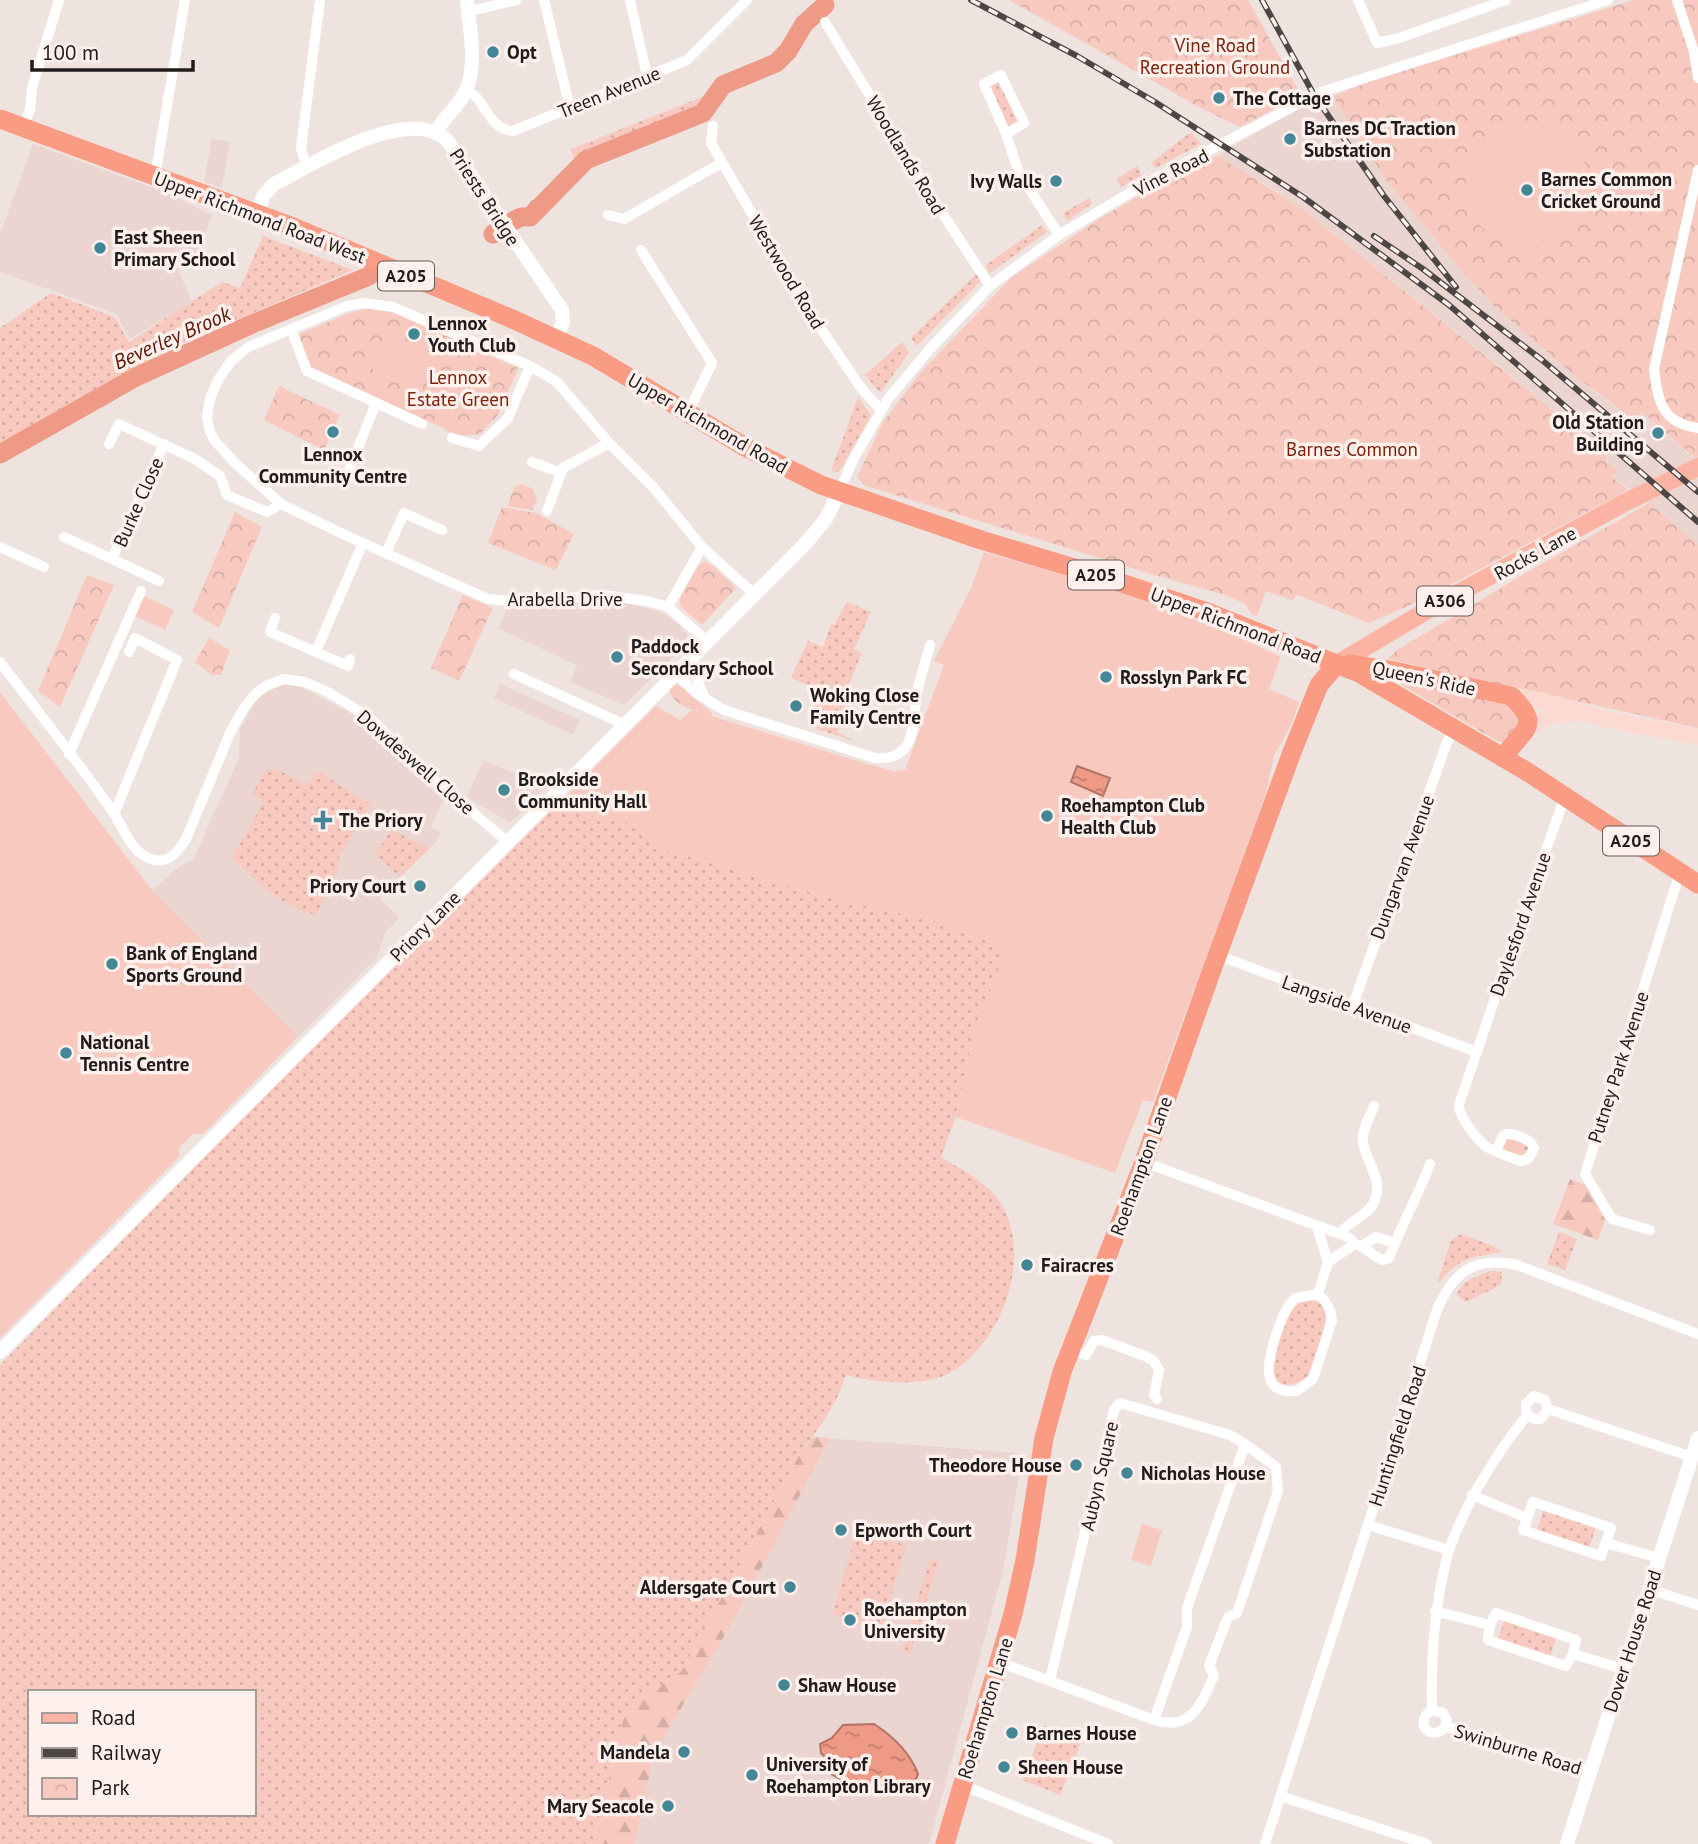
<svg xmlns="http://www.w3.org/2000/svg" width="1698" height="1844" font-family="'PT Sans',sans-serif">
<defs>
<pattern id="grass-dots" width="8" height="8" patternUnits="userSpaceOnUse" patternTransform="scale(1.75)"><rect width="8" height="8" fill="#f8cabf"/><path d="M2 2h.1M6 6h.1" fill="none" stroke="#d4ada4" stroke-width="1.8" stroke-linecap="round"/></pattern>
<pattern id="forest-firs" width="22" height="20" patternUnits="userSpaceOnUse" patternTransform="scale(1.75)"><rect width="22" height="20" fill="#f8cabf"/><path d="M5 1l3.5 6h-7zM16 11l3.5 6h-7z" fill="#d4ada4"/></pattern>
<pattern id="park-crowns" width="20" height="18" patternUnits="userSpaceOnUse" patternTransform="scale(1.75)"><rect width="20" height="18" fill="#f8cabf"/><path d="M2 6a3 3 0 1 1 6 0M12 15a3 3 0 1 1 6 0" fill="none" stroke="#d4ada4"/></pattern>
<pattern id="water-ripples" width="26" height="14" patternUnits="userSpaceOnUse" patternTransform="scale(1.75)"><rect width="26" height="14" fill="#ee9a86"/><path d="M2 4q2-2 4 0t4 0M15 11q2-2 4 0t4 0" fill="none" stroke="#c07d6d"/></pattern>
</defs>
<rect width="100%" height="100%" fill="#efe3e0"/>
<!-- built -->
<path fill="#ead5d0" d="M1333,96L1386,180L1455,263L1492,304L1603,398L1634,420L1641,412L1698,462V545L1649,503L1612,477L1606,453L1463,337L1304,210L1266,184L1245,174L1218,155L1300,108Z
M212,139L230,142L222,187L204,182Z
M33,144L167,193L212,215L195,261L178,270L192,302L130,339L116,314L0,272V234Z
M584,601L621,602L658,611L677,623L688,635L681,649L624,705L570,682L577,665L499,629L507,608Z
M281,684L297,685L365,721L426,785L444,799L431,827L441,833L438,840L379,898L399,918L385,933L378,956L298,1037L152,890L180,866L193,860L239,758L240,729L253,705L266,691Z
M500,684L580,720L573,735L494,698Z
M483,760L546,787L510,823L467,797Z
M813,1437L1016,1453L1022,1458L1003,1571L929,1844H593Z"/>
<!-- grass -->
<path fill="url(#grass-dots)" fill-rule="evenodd" d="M998,82L1019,121L1008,127L989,87Z
M712,93L701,112L575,162L571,149Z
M1191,132L1201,144L1156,168L1151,163Z
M1137,166L1142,176L1120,187L1117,179Z
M1089,198L1092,204L1067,221L1063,213Z
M1042,225L1047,232L990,273L985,266Z
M263,236L353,270L178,345L0,446V328L51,293L115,317L129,342L222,282L240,288Z
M976,274L981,281L917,346L911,338Z
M902,342L909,353L880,393L865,375Z
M858,397L871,415L839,472L831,471Z
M847,602L871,612L854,649L862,653L846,691L854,694L837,732L854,741L811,727L816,715L810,712L821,691L791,678L808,641L823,647L831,624L834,625Z
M277,769L291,776L296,777C301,788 313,785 314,773L320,772L371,805L338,859V870L316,914C281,908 257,880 232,858L264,801L252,794L265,771Z
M563,799L590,818L594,814L637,826L655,847L826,897L935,921L996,944L1003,957L972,1041L956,1117L941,1157C959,1168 979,1178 994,1194C1039,1246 1003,1352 941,1377C917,1386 871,1382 846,1375C838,1402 819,1429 802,1450L683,1669C667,1688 637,1692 625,1713L593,1844H0V1365L228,1133ZM30,1692H254V1814H30Z
M391,830L430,848L400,877L375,854Z
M1559,1232L1577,1239L1565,1270L1547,1264Z
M1461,1234L1493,1246L1502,1252C1475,1257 1459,1256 1440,1282L1438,1281L1451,1240Z
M1489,1271L1502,1272L1501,1285L1466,1302L1456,1294L1465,1282Z
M1308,1300C1314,1301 1320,1302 1323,1307C1332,1320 1313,1361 1308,1376C1292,1389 1272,1389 1273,1364C1280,1342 1283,1305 1308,1300Z
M1544,1509L1596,1527L1589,1548L1537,1530Z
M857,1530L906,1545L882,1628L832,1614Z
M930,1560L938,1562L925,1606L916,1603Z
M915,1609L924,1611L910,1655L902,1652Z
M1505,1618L1557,1636L1550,1657L1498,1639Z
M1044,1725L1082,1740L1060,1795L1022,1780Z"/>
<!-- forest -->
<path fill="url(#forest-firs)" d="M1513,1137L1524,1142L1529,1148L1526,1155C1517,1157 1508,1153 1502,1147L1505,1139Z
M1570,1179L1586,1185L1605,1220L1598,1240L1553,1224Z
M813,1437L830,1438L729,1628L654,1753L635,1844H593L625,1713C636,1692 667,1688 683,1669L802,1450Z"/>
<!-- park -->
<path fill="url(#park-crowns)" d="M1009,0H1248L1301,95L1240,127L1199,107Z
M1634,0H1698V461L1642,412L1635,421L1574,375L1492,304L1455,263L1386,180L1333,96L1371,81Z
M1218,155C1246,175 1276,191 1304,210L1606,453L1607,462L1618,471L1612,477L1628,490L1428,597L1369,623L1297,595L1292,600L1266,591L1257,616L1252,614L1244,603L1222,594L1151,574L863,485L857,477L882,424L919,374L1012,277L1099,219L1156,186Z
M375,307L392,312L518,368L498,415L480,434L460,436L311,367L297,335L349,313Z
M279,386L340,415L324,450L264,420Z
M522,484L533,489L537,499L532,510L507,506L515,486Z
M1649,503L1698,545V728L1387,659L1397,650L1531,570Z
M502,507L536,513L574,534L556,570L488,543Z
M235,512L262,527L219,628L192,612Z
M704,561L712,565L736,588L702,625L681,607L679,600L698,566Z
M87,575L114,585L60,707L38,691Z
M463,595L493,608L459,681L431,668Z
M209,638L230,650L221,675H212L195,662Z
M1395,681L1506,702L1521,721L1505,742L1497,741Z
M675,685L682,687L712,713V716C697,711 672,707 669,688Z"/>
<!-- pitch -->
<path fill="#f8cabf" d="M1466 186a61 61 0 1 1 122 0a61 61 0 1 1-122 0Z
M385,333L435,355L420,389L371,368Z
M984,552C1085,580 1186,611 1281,657L1269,689L1299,702L1291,725L1274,756L1266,793L1153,1102L1143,1100L1115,1173L956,1117L972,1041L1003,957L996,944L935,921L826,897L655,847L637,826L594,814L590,818L563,799L656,706L680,720L692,710L864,763L893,771L905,770L944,665L934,661L971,588Z
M144,596L174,610L165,630L135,616Z
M0,692L152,890L298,1037L203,1134H193L179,1148V1157L0,1338Z
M1142,1524L1162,1530L1151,1566L1131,1560Z"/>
<!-- water -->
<path fill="url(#water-ripples)" stroke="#b07466" stroke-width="2" d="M1077,766L1110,778L1103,796L1071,782Z
M874,1724C894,1737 910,1752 918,1774C917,1778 915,1781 912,1783C904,1790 866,1792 856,1788C848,1785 840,1778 831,1774L828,1760L821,1753L820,1744L832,1738L843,1725Z"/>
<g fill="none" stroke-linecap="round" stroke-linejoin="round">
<!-- stream -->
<path stroke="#b07466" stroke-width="3.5" d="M521,217L533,202"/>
<!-- river -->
<path stroke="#ee9a86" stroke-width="19" d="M513,221L521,217H530L586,160L703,113L723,85L776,63L788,51L804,24L825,5
M493,234L498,231
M0,454L136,377L252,324L369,276"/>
<!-- minor -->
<path stroke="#fff" stroke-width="10" d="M544,0L570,108
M630,0L647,76
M1358,0L1377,43L1399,38L1506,0
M1677,0L1694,52L1698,78
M467,12L517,0
M825,22L933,199L990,286
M466,90C487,99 487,129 513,131L687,60L747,0
M23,126L30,110L32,88L59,0
M713,126L711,143L803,302L861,388L881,410
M1006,134L984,84L1001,75L1024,123L1006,134L1019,173L1059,235
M307,168L301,148L320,0
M1698,170L1654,369C1658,400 1661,423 1698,428
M155,176L185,0
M608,215L624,219L721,163
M641,250L712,363L688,413
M292,331L307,371L422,424
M452,438L479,446L508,418L530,366
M109,444L119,424L195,459L220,476L227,495L267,512L281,504
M532,462L561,473
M349,470L376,403
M839,492L853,460L888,399L929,350L990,286L1059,235L1143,185L1321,92L1608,0
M547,511L563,468L609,443
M64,537L112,559L164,444
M0,547L44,567
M386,553L404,513L442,530
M112,559L159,581
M668,607L702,547
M275,618L270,632L348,666L350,659
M707,641L668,607L647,601L603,595L520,602L488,599L345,535L281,504L236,464L214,440L209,429L207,417L210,399L218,380L231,361L248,347L347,306L363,303L393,307L530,366L557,382L609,443L654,488L702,547L754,594
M316,651L363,543
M0,662C38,712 78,761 113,812C124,828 129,849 148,858C166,866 177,854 186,839L230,733L244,708L254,695L266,686L284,679L305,682L326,691L369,717L434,780L508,842
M686,663L695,673L704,697
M675,673L696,693L724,710L875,758C918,761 912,723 917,693C920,677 926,661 930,645
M514,674L619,722L623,727
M69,754L141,591
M114,814L177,660L135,638L129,652
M1217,955L1477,1052
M1353,1005L1446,745L1454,729
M1496,1151L1503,1136L1507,1134C1516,1134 1530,1139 1534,1148L1529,1158L1521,1161C1511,1157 1499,1154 1490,1149C1479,1143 1458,1116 1459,1105L1529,897L1565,797
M1144,1162L1340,1234L1351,1239L1355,1244C1366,1247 1372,1256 1383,1260L1389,1258C1401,1226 1418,1196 1430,1164
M1317,1227L1328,1262
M1650,1230L1612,1219L1585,1174L1680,872
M1340,1234C1349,1220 1368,1217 1375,1200C1383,1178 1366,1163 1363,1142C1361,1131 1370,1117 1374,1106
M1362,1246L1376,1237L1395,1243
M1318,1294C1326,1301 1331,1308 1332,1320L1313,1379L1297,1391C1259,1395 1268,1361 1275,1338C1280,1324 1284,1309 1295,1298Z
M1318,1294L1328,1262L1355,1244
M1069,1349L1086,1355L1094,1341L1102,1340L1145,1356L1154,1361L1159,1370L1154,1395L1157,1399
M1548,1409L1692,1457
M1527,1415L1526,1404L1534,1396L1545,1400L1548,1409
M1527,1415L1534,1419H1541L1548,1409
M1245,1444L1276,1467L1278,1491L1237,1613L1228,1617L1209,1666L1214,1675C1202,1703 1192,1732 1154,1720L1187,1627V1608Z
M1472,1495L1527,1518
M1533,1502L1611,1528L1601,1556L1523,1530Z
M1368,1525L1449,1550C1434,1604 1431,1655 1432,1710
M1606,1543L1659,1558
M1449,1550C1467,1500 1494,1457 1527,1415
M1649,1589L1698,1605
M1435,1611L1490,1625
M1496,1613L1576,1640L1573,1654L1566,1666L1488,1640L1490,1625Z
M1573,1654L1623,1669
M999,1662L1154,1720
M1050,1680L1114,1410L1120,1403L1230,1435L1245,1444
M1432,1710C1413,1722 1430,1743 1445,1727L1456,1729L1591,1771
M1432,1710L1443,1713L1447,1720L1445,1727
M962,1785L1108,1844
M1280,1796L1427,1844
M1265,1844L1437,1310C1453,1272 1474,1256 1517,1265L1698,1334"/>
<!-- tertiary -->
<path stroke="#fff" stroke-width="14" d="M437,131C444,116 460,106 466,90C478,63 469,28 467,0
M257,214L264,195L274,184C314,164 407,104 447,140L562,310L563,322L556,339
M0,1352L806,543L826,519L839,492
M1567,1844L1698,1438"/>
<!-- secondary -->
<path stroke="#fddad1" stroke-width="16" d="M1511,696C1539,698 1564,706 1591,715C1625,725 1663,729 1698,737
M1525,731C1541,718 1551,714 1572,714"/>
<!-- primary -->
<path stroke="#fbb4a3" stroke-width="18" d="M1337,664L1431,608L1624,503L1698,467"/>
<!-- trunk -->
<path stroke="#fa9b84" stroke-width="19" d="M0,119L293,227L510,318L593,356L745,447L821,485L981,540L1101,576L1210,613L1359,673L1526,771L1698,884
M1349,664L1394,671L1511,696C1544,727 1522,729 1503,758
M945,1844L1013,1614L1025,1560L1044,1438L1062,1372L1144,1162L1210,975L1292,752L1319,685L1337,664"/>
<defs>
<path id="rail" d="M971,0L1077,56L1155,102L1303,197L1449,305L1698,522
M1262,0L1314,95L1384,196L1456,287
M1374,236L1423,269L1542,360L1698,492"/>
</defs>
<!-- rail casing -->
<use href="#rail" stroke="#4c4745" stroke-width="6"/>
<!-- rail -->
<use href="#rail" stroke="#fdf0ed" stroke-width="3.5" stroke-dasharray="10" stroke-linecap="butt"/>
</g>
<!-- markers -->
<g fill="#438695" stroke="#fdf0ed" stroke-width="2.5">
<circle cx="493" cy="52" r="7"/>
<circle cx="1219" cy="98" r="7"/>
<circle cx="1290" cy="139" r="7"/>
<circle cx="1056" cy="181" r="7"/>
<circle cx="1527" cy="190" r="7"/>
<circle cx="100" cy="248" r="7"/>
<circle cx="414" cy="334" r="7"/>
<circle cx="333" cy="432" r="7"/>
<circle cx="1658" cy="433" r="7"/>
<circle cx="617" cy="657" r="7"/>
<circle cx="1106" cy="677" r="7"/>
<circle cx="796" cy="706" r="7"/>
<circle cx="504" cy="790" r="7"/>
<circle cx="1047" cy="816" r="7"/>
<path d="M319.5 809.5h7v7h7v7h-7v7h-7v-7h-7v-7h7z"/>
<circle cx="420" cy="886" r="7"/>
<circle cx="112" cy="964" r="7"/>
<circle cx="66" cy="1053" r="7"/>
<circle cx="1027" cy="1265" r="7"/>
<circle cx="1076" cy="1465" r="7"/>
<circle cx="1127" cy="1473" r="7"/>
<circle cx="841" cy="1530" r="7"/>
<circle cx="790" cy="1587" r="7"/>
<circle cx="850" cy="1620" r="7"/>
<circle cx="784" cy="1685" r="7"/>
<circle cx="1012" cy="1733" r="7"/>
<circle cx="684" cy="1752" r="7"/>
<circle cx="1004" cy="1767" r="7"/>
<circle cx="752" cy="1775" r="7"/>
<circle cx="668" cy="1806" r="7"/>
</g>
<g text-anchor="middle" stroke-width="7" stroke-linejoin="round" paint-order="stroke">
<!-- shield labels -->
<g fill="#fdf0ed" stroke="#625c5a" stroke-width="2">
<rect x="378" y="261.5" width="56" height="29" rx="5"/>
<rect x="1068" y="560.5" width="56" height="29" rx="5"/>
<rect x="1417" y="586.5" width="56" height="29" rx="5"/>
<rect x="1603" y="826.5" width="56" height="29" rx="5"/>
</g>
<g font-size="18" font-weight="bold" fill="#201c1b">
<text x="406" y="282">A205</text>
<text x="1096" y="581">A205</text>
<text x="1445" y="607">A306</text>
<text x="1631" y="847">A205</text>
</g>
<!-- park labels -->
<g font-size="19" fill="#812109" stroke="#fdf0ed">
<text x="1215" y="52">Vine Road<tspan x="1215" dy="22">Recreation Ground</tspan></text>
<text x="458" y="384">Lennox<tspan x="458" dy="22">Estate Green</tspan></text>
<text x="1352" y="456">Barnes Common</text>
</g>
<!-- poi labels -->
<g font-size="19" font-weight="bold" fill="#201c1b" stroke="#fdf0ed" text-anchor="start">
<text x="507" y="59">Opt</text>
<text x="1233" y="105">The Cottage</text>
<text x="1304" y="135">Barnes DC Traction<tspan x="1304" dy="22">Substation</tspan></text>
<text x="1541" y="186">Barnes Common<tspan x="1541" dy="22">Cricket Ground</tspan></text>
<text x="1042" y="188" text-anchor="end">Ivy Walls</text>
<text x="114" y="244">East Sheen<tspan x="114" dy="22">Primary School</tspan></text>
<text x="428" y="330">Lennox<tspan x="428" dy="22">Youth Club</tspan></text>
<text x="1644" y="429" text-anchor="end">Old Station<tspan x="1644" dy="22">Building</tspan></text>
<text x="333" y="461" text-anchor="middle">Lennox<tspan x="333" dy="22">Community Centre</tspan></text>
<text x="631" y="653">Paddock<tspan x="631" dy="22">Secondary School</tspan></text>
<text x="1120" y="684">Rosslyn Park FC</text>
<text x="810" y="702">Woking Close<tspan x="810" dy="22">Family Centre</tspan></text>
<text x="518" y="786">Brookside<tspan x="518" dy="22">Community Hall</tspan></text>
<text x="1061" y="812">Roehampton Club<tspan x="1061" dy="22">Health Club</tspan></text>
<text x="339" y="827">The Priory</text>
<text x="406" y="893" text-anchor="end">Priory Court</text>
<text x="126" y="960">Bank of England<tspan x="126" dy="22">Sports Ground</tspan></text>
<text x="80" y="1049">National<tspan x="80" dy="22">Tennis Centre</tspan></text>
<text x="1041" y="1272">Fairacres</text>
<text x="1062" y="1472" text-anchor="end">Theodore House</text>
<text x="1141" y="1480">Nicholas House</text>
<text x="855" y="1537">Epworth Court</text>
<text x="776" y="1594" text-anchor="end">Aldersgate Court</text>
<text x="864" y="1616">Roehampton<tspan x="864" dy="22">University</tspan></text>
<text x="798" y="1692">Shaw House</text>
<text x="1026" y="1740">Barnes House</text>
<text x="670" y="1759" text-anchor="end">Mandela</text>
<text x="766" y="1771">University of<tspan x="766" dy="22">Roehampton Library</tspan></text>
<text x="1018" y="1774">Sheen House</text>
<text x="654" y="1813" text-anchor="end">Mary Seacole</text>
</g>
<!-- street labels -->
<g font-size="19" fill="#201c1b" stroke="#fdf0ed">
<text transform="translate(609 92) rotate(-22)" y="7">Treen Avenue</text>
<text transform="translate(906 155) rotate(59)" y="7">Woodlands Road</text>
<text transform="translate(1171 172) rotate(-27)" y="7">Vine Road</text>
<text transform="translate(485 197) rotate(57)" y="7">Priests Bridge</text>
<text transform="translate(260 217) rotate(21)" y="7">Upper Richmond Road West</text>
<text transform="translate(787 272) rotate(59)" y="7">Westwood Road</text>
<text transform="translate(708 423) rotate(30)" y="7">Upper Richmond Road</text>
<text transform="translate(138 502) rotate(-66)" y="7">Burke Close</text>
<text transform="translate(1535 553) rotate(-29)" y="7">Rocks Lane</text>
<text x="565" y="606">Arabella Drive</text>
<text transform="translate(1236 625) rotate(21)" y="7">Upper Richmond Road</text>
<text transform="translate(1424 678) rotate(12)" y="7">Queen's Ride</text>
<text transform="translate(416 762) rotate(41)" y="7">Dowdeswell Close</text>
<text transform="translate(1402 867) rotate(-70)" y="7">Dungarvan Avenue</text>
<text transform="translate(1520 924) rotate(-71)" y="7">Daylesford Avenue</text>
<text transform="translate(425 926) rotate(-45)" y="7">Priory Lane</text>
<text transform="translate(1347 1004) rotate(20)" y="7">Langside Avenue</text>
<text transform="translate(1618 1067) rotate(-72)" y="7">Putney Park Avenue</text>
<text transform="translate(1141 1166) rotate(-70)" y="7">Roehampton Lane</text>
<text transform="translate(1397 1436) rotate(-72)" y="7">Huntingfield Road</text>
<text transform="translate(1099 1476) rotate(-77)" y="7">Aubyn Square</text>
<text transform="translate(1632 1641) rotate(-72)" y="7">Dover House Road</text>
<text transform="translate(985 1708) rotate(-73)" y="7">Roehampton Lane</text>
<text transform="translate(1518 1749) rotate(17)" y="7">Swinburne Road</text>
</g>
<!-- water labels -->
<g font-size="21" font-style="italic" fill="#5d1504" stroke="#fdf0ed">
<text transform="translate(172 338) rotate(-24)" y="7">Beverley Brook</text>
</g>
</g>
<!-- legend -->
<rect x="28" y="1690" width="228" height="126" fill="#fdf0ed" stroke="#a59b99" stroke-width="2"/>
<rect x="42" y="1713" width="35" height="10" fill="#fbb4a3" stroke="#a59b99" stroke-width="2"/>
<text x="91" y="1725" font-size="21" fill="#201c1b">Road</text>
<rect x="42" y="1748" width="35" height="10" fill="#4c4745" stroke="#a59b99" stroke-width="2"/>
<text x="91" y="1760" font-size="21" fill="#201c1b">Railway</text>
<rect x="42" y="1778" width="35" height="21" fill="url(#park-crowns)" stroke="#a59b99" stroke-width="2"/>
<text x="91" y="1795" font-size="21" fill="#201c1b">Park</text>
<!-- scale -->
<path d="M32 60v10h161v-10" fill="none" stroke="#201c1b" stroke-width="3.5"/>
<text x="42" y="60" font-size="21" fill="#201c1b" stroke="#fdf0ed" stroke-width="5" paint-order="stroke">100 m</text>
</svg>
